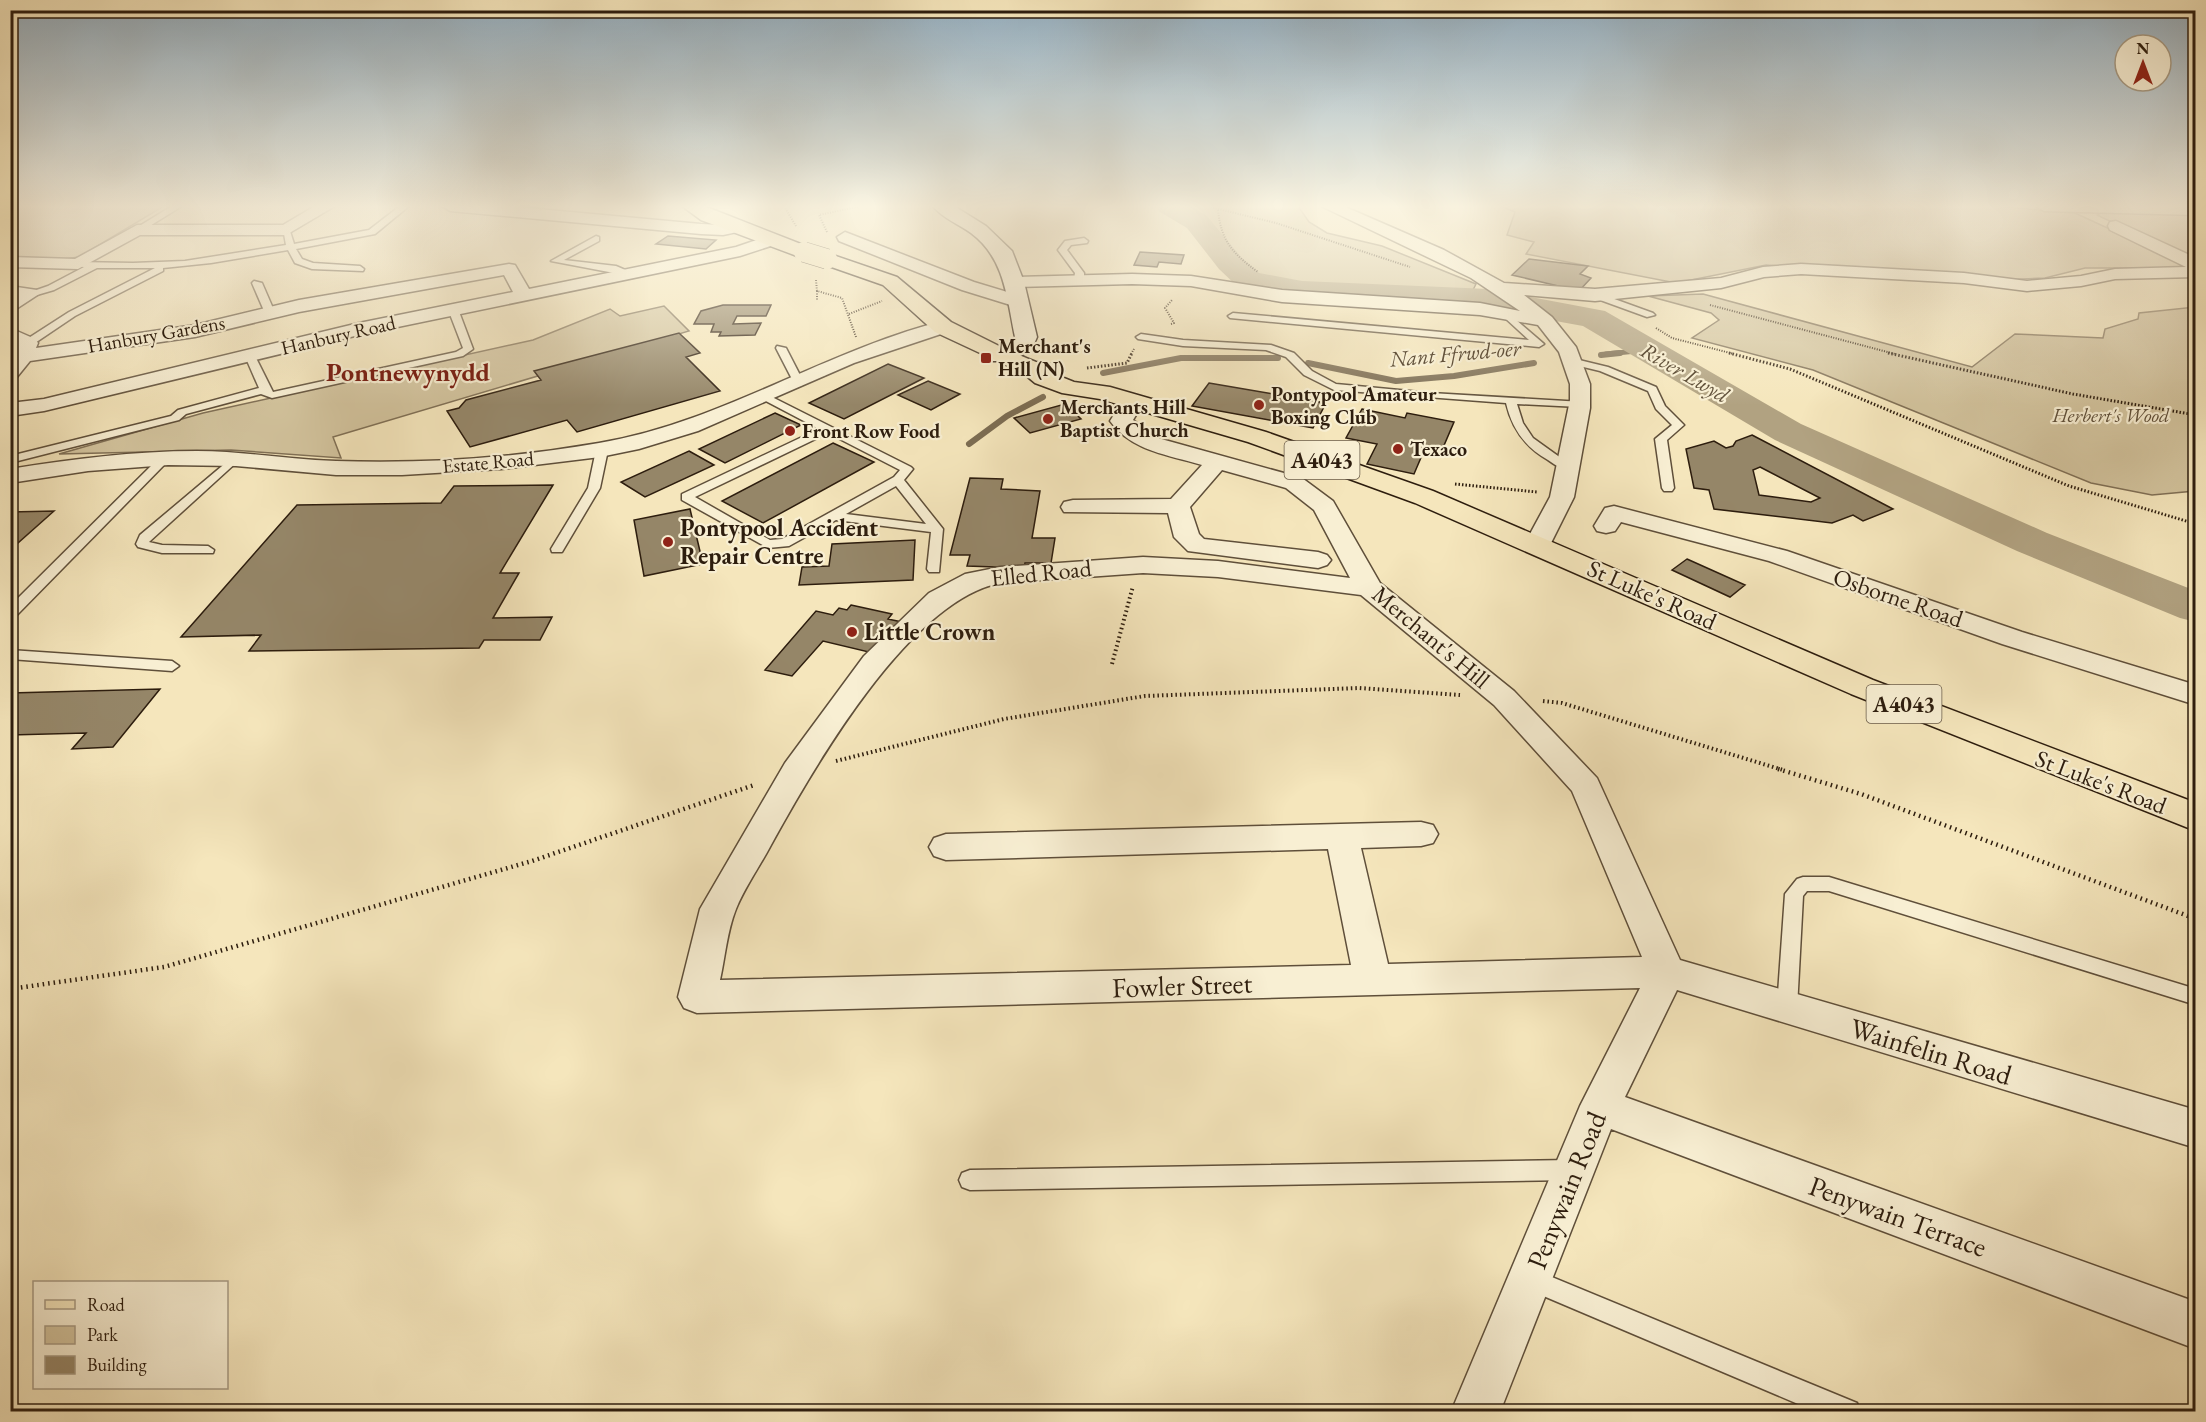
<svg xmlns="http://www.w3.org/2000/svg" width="2206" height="1422" font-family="'EB Garamond',serif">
<rect width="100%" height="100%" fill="#f5e6bc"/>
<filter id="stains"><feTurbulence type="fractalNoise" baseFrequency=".00333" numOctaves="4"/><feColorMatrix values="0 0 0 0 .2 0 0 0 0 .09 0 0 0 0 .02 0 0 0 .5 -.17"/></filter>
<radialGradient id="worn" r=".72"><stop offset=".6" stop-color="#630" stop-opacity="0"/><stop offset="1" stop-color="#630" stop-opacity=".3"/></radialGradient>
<!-- green -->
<path fill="#d3c49e" stroke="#807056" stroke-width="1.5" d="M11,206H164L79,257L56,260L11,259Z
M1182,206H1298L1309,222L1327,233L1382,246L1476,284L1472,292L1282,284L1255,277L1224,251L1208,224Z
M1501,206H1995L2075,213L2179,261L2183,268H2085L2045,278L2000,280L1766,265L1676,283L1526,254L1534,242L1507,235L1515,212Z
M2105,211L2195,212V262L2097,215Z
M1703,294L1972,367L2015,334L2103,338L2105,329L2138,319L2139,313L2195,307V491L2152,495L2091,483L1813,370L1692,338L1719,320L1711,313L1648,296Z
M664,306L689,331L333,437L341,458L231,450L59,454L203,413L533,340L610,309L620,316Z"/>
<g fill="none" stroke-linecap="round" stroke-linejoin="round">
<!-- stream-far1 -->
<path stroke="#7c6d53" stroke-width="5" d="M1606,354L1647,350"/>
<!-- stream -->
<path stroke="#7c6d53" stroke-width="6" d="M1601,355L1620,353
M1308,363L1396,381L1454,376L1534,363
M1103,373L1181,358H1278
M969,444L1007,416L1043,397"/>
<!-- river -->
<path fill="#b1a281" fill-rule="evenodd" d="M1156,206H1190L1207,216L1241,257L1259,273L1302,281L1489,289L1605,311L1801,424L2047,533L2196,591V622L2180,618L2017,551L1775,440L1583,326L1489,309L1302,299L1238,287L1219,269L1187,228L1160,212Z"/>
</g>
<!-- building -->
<path fill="#958668" stroke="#2d1d0e" stroke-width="1.5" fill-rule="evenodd" d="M668,236L716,240L706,249L656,244Z
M1140,252L1184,255L1181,264L1159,262L1157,267L1134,265Z
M1529,259L1588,266L1580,274L1591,278L1579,291L1512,275Z
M723,305H771L766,316H737L733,324L761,323L755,335L719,336L721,332H711L714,324H694L701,311Z
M679,333L700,353L686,357L720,391L577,432L567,420L470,447L447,411L459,408L466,400L541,380L534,371Z
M888,364L924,378L844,419L809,403Z
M928,381L960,394L931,410L898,395Z
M1209,383L1326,403L1313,428L1192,406Z
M1065,404L1081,419L1030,433L1014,418Z
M1362,409L1405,418L1407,413L1454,422L1439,457L1423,453L1414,474L1367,464L1377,444L1346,438Z
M775,413L801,425L725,463L699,449Z
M1752,435L1893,509L1863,521L1853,515L1832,523L1714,509L1709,490L1694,488L1686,449L1714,441L1726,448L1733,446L1736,441ZM1760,467L1820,498L1811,502L1759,495L1753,470Z
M833,443L874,462L763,523L722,501Z
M689,451L714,465L645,497L621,482Z
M970,478L1003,479L1001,489L1040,491L1032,538H1055L1051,563H1025L1024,568L967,566L970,555H950Z
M553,485L500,573H519L493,618L552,617L540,640H484L479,648L249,651L261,635L181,637L297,505L441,503L454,486Z
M690,509L703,564L644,576L634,520Z
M54,511L10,550V512Z
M915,540L913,580L799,585L802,567L829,566L832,544Z
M1687,559L1745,585L1730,597L1672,570Z
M851,605L892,614L888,619L902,622L877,654L823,641L792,676L765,670L816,611L833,615L839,608L847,610Z
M160,689L113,747L72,749L86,733L10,735V693Z"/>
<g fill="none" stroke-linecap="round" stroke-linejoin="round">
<defs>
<path id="service" d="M172,206H182L140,232L133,230Z
M400,206H409L375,234L296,249L302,259L313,263L360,266L364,269L363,271L312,269L295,263L288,250L211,263L163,268V271L75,316L32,345L10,351V345L24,341L69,312L155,268H97L54,290L30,297L25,294L48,286L84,267L75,266V262L133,263L185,261L286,245L283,228H289L294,244L369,230Z
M596,236L599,237V241L564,260L616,266L630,272V276L551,261Z
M1084,238L1088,241L1087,243L1071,245L1067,250L1084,273V280L1079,283L1074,280L1075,273L1058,250L1065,241Z
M254,281L262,283L275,313L273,315L265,313L252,283Z
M1595,292L1653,313L1655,315L1647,317L1592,297V293Z
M453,306L458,309L473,349L463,356L272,398L261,394L186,414L179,420L10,463V456L171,416L178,410L259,388L245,356L246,354H254L273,392L456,352L463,348L448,309Z
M1233,313L1529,340L1505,318L1503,316L1508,313L1544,344L1539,347L1230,318L1228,316Z
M1141,334L1183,340L1271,345L1294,353L1312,371L1336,384L1431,393L1583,402L1584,404L1579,407L1517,404L1523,423L1533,438L1572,466L1570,468C1562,470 1555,465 1548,460C1525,447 1512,429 1506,403L1334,390L1304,375L1286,357L1266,350L1183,346L1138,339L1136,337Z
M777,346L786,348L803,381L802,383L793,381L776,348Z
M1575,359L1608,367L1656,387L1665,406L1684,425L1667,440L1674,488L1672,491H1664L1662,488L1655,439L1672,425L1656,409L1648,391L1600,371L1571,364V360Z
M766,394L911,467L913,469L904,480L943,529L939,572H929L927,569L931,532L836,520L789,546L768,548L682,500V494L819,429L762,399L761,397ZM828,433L900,470L894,477L782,539L770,540L695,497ZM896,486L926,524L846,514Z
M602,447L608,450L600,488L562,552H552L551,549L588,488L596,450Z
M234,456L240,459L238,461L149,542L162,545L208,546L214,550L213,553H162L138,547L136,544L140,535Z
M163,457L167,458V462L15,617L10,618V606L159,458Z
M10,650L172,661L179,666L172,671L10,659Z
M1803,877H1829L2196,989V1005L1829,891H1807L1803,896L1797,1008L1794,1014L1787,1016L1780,1014L1777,1008L1785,894L1797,879Z
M1571,1160L1579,1163L1582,1170L1579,1177L1571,1180L970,1190L962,1187L959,1180L962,1173L970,1170Z
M1530,1268L1857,1403L1860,1412H1817L1522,1287L1519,1279L1522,1271Z"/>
<path id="minor" d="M315,206H335L286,235H140L78,269L10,267V257L75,259L137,225H283Z
M442,206H505L701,224L723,225L736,222L744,227L742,231L723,235L701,234L450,211Z
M1321,206H1343L1444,250L1504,283L1595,289L1721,278L1763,267L1801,264L1964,273L2027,281L2081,276L2115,269L2186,267L2110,230L2108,226L2110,222L2116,221L2196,258V277L2115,279L2081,286L2027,291L1964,283L1801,274L1764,277L1721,288L1595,301L1524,295L1552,317L1576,347L1590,384V408L1574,497L1550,545L1546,550L1537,553L1528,550L1524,545L1550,497L1570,400V384L1559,352L1538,325L1480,315L1282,302L1191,286L1132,284L1014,287L1005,282L1014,277L1132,274L1191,276L1282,290L1480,303L1520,311L1471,278Z
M2036,206H2196V215L2044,211Z
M845,232L974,282L1024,297L1026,301L1017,307L962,290L839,241L837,237Z
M771,235L780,240L777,244L740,256L359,335L44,411L10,416V403L44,399L359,323L513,292L504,275L299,312L195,337L30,361L17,377L10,379V359L17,345L10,342V328L35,339L38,343L36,348L195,325L299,300L509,264L515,265L529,289L736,247Z
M10,286L37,290L39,294L10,313L13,297H10Z
M943,321L953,327L950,331L854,363L698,431L639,449L600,457L501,469L402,475H336L236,466L168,465L88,471L10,483V469C72,459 134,451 197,451C244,451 289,460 336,461C424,464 513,458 599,443C720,423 824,351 943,321Z
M1133,396L1141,397L1144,402L1133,420L1154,437L1302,478L1333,501L1380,583L1514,691L1597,778L1680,960L2196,1110V1148L1677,990L1625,1097L2196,1302V1349L1611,1129L1500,1412H1451L1580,1106L1640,988L697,1013L684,1008L678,997L700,909L785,763L864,656L929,593L965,574L1000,567L1143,557L1218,561L1350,578L1314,510L1286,488L1222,470L1190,507L1199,534L1204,539L1318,552L1327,555L1331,560L1327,565L1318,568L1188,551L1174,537L1168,513L1064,512L1061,507L1064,502L1073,500L1171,499L1202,465C1169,455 1131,451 1110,421L1125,397ZM1143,573L1218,577L1361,595L1494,705L1572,791L1642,957L1388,964L1361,848L1421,846L1433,843L1438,834L1433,825L1421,822L946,834L934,838L929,847L934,856L946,860L1328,849L1351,965L720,980C725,958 727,931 736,909C745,887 760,866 771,845C814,767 909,601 1000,583Z
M1614,506L1787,551L2022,632L2196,685V705L2002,644L1769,561L1621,522L1615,531L1606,533L1597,531L1594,526L1605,508Z"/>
<path id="secondary" d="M933,206H954L986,226L1012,251L1024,282L1037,337L1031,351L1009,361H993L990,356L993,351L1013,342L1015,337C1007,299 1005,258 971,233C959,224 942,218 933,206Z"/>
<path id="primary" d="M682,206H704L811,248L814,252L804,258L797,256L701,220Z
M827,253L897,277L951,322L1009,351L1036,362L1061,366L1064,371L1059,376L1074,382L1110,387L1266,432L1433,491L1873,680L2196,803V831L1851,694L1415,503L1248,442L1100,399L1062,393L1035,383L1023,373L935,332L883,285L820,263L817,259Z"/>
</defs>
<!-- service casing -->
<use href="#service" stroke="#5f4f3a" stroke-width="3"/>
<!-- minor casing -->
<use href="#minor" stroke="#5f4f3a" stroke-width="3"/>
<!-- secondary casing -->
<use href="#secondary" stroke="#2d1d0e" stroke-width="3"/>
<!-- primary casing -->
<use href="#primary" stroke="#2d1d0e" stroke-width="3"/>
<!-- path-far3 -->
<path stroke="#2d1d0e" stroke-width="2" stroke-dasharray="1 1.5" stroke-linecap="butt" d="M784,206L796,226
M1206,206L1276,223L1410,267
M1218,210C1221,241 1233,254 1258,272
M827,232L819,215L861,206
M816,280L817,291L842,298L856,337
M817,291V301
M1710,305L1895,354
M849,314L882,301
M1171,324L1174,323L1165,308L1172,300
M1656,328L1672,338L1734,354
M1131,354L1134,349"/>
<!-- path-far2 -->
<path stroke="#2d1d0e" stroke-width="3" stroke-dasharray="1.5 2" stroke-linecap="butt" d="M1729,353L1790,369L2069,486L2196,524
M1888,353L2073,394L2196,415
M1087,368L1127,363L1132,353
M1455,484L1537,492"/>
<!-- path-far1 -->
<path stroke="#2d1d0e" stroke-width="4" stroke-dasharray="1.5 3" stroke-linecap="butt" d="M1112,664L1133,586
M1543,701L1562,703L1783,770
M836,761L1004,719L1145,696L1359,688L1460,695"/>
<!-- path -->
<path stroke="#2d1d0e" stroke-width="4.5" stroke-dasharray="1.5 4" stroke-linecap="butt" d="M1778,769L1861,794L2196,919
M10,989L164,967L532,861L754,785"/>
<!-- service -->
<use href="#service" fill="#f8efd3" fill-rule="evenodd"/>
<!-- minor -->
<use href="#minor" fill="#f8efd3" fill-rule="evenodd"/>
<!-- secondary -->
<use href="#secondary" fill="#f8efd3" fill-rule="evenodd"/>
<!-- primary -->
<use href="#primary" fill="#f5e6bc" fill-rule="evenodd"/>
<defs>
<path id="primary-bridge" d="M804,252L827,259"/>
</defs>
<!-- primary-bridge casing -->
<use href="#primary-bridge" stroke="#2d1d0e" stroke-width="21" stroke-linecap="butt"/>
<!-- primary-bridge -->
<use href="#primary-bridge" stroke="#f5e6bc" stroke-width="20"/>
</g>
<!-- sky -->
<linearGradient id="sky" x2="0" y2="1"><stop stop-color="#92adbf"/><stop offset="0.51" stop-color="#faf4e1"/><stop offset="1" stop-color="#faf4e1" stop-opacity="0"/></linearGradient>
<rect width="2206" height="405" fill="url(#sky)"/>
<!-- markers -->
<g fill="#8f2418" stroke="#f8efd3" stroke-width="2">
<rect x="980" y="352" width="12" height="12" rx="3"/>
<circle cx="1259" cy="405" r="6"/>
<circle cx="1048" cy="419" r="6"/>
<circle cx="790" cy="431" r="6"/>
<circle cx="1398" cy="449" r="6"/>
<circle cx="668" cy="542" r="6"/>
<circle cx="852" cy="632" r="6"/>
</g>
<g text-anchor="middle" stroke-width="4.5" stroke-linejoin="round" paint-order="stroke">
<!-- far-street labels -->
<g font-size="20" fill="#2d1d0e" stroke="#f8efd3">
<text transform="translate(156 334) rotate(-10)" y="7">Hanbury Gardens</text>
<text transform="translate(338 335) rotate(-13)" y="7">Hanbury Road</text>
<text transform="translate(488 462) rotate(-5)" y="7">Estate Road</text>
</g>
<!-- far-poi labels -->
<g font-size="20" font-weight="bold" fill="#2d1d0e" stroke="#f8efd3" text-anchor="start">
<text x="998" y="353">Merchant's<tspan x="998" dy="23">Hill (N)</tspan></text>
<text x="1271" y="401">Pontypool Amateur<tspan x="1271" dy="23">Boxing Club</tspan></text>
<text x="1060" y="414">Merchants Hill<tspan x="1060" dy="23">Baptist Church</tspan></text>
<text x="802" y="438">Front Row Food</text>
<text x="1410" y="456">Texaco</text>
</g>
<!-- far-park labels -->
<g font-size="20" font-style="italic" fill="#5f4f39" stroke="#f8efd3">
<text x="2111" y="422">Herbert's Wood</text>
</g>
<!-- far-water labels -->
<g font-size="22" font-style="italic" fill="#62523c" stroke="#f8efd3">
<text transform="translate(1455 353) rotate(-5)" y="8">Nant Ffrwd-oer</text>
<text transform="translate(1685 372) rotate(30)" y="8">River Lwyd</text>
</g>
<!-- shield labels -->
<g fill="#f8efd3" stroke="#6a5c49" stroke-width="1.5">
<rect x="1284.5" y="441" width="75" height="38" rx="4.5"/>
<rect x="1866.5" y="685" width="75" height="38" rx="4.5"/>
</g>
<g font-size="22" font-weight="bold" fill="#2d1d0e">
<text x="1322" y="468">A4043</text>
<text x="1904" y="712">A4043</text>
</g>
<!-- poi labels -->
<g font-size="24" font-weight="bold" fill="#2d1d0e" stroke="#f8efd3" text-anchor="start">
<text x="680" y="536">Pontypool Accident<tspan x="680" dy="28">Repair Centre</tspan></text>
<text x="864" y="640">Little Crown</text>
</g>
<!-- street labels -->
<g font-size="24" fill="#2d1d0e" stroke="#f8efd3">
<text transform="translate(1041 573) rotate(-6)" y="8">Elled Road</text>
<text transform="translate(1652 595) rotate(24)" y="8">St Luke's Road</text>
<text transform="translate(1898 598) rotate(19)" y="8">Osborne Road</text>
<text transform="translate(1431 637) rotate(40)" y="8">Merchant's Hill</text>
<text transform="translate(2101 782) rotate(21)" y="8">St Luke's Road</text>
</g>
<!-- far-district labels -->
<g font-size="26" font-weight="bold" fill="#7a1f14" stroke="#f8efd3">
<text x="408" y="381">Pontnewynydd</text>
</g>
<!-- near-street labels -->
<g font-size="28" fill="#2d1d0e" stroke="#f8efd3">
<text transform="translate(1182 985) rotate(-2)" y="10">Fowler Street</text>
<text transform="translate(1931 1051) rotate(17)" y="10">Wainfelin Road</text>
<text transform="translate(1566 1190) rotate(-68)" y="10">Penywain Road</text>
<text transform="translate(1898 1216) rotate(20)" y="10">Penywain Terrace</text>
</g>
</g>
<!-- margin -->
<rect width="2206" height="1422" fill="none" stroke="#f5e6bc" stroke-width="36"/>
<rect x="12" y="12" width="2182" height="1398" fill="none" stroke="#2d1d0e" stroke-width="3"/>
<rect x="18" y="18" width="2170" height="1386" fill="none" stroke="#2d1d0e" stroke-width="1.5"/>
<!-- legend -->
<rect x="33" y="1281" width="195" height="108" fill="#f8efd3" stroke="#a79b84" stroke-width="1.5"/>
<rect x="45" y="1300" width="30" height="9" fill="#f5e6bc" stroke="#a79b84" stroke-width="1.5"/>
<text x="87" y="1311" font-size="18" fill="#2d1d0e">Road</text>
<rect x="45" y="1326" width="30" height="18" fill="#d3c49e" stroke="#a79b84" stroke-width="1.5"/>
<text x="87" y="1341" font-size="18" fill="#2d1d0e">Park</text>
<rect x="45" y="1356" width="30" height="18" fill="#958668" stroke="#a79b84" stroke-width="1.5"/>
<text x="87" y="1371" font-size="18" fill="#2d1d0e">Building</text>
<!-- north arrow -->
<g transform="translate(2143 63)"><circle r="28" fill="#f8efd3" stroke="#a79b84" stroke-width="1.5"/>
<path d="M0-4.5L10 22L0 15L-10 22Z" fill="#8f2418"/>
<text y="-9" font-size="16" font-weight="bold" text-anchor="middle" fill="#2d1d0e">N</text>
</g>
<rect width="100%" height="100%" filter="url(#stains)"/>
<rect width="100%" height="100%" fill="url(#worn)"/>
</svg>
